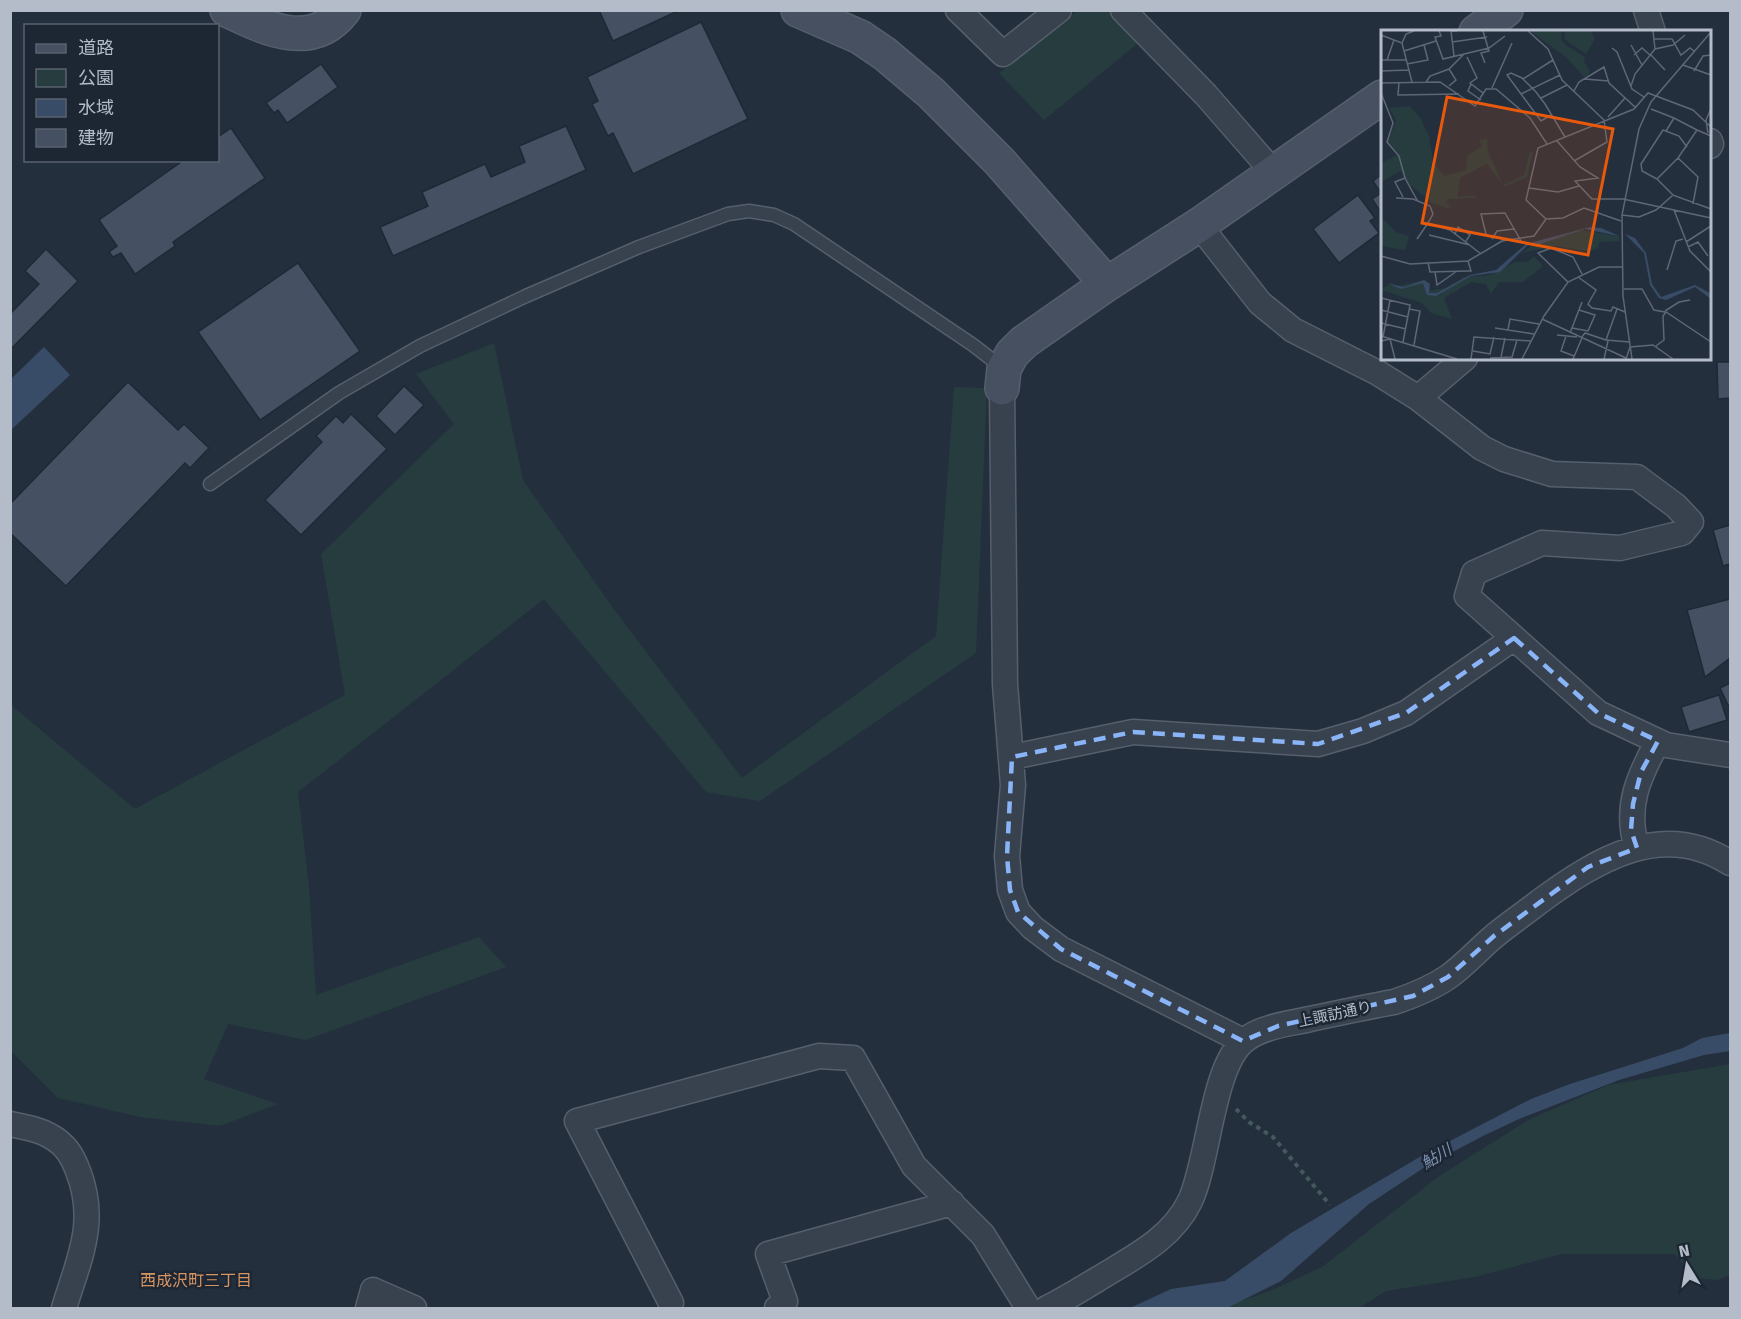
<svg xmlns="http://www.w3.org/2000/svg" width="1741" height="1319" font-family="'Fira Sans','Noto Sans JP',sans-serif">
<rect width="100%" height="100%" fill="#242f3e"/>
<!-- green -->
<path fill="#263c3f" d="M1077,11H1108L1137,44L1044,120L999,73Z
M494,343L523,480L613,608L742,778L936,636L954,387L987,388L976,653L760,801L706,792L544,599L298,792L309,886L316,995L479,937L506,967L306,1040L228,1024L204,1079L278,1104L220,1126L140,1117L58,1098L11,1051L10,704L135,809L345,695L321,554L454,424L416,374Z
M1730,1064V1275L1718,1280L1694,1278L1675,1254H1562L1475,1277L1386,1291L1359,1308H1220L1270,1291L1322,1267L1438,1177L1528,1120L1608,1085Z"/>
<!-- water -->
<path fill="#394c67" d="M44,347L70,375L12,429L11,379Z
M1730,1033V1051L1704,1055L1619,1080L1519,1119L1483,1136L1428,1165L1369,1204L1281,1281L1229,1307L1130,1308L1171,1289L1225,1281L1291,1233L1423,1155L1531,1099L1570,1084L1683,1048L1702,1038Z"/>
<!-- building -->
<path fill="#455162" stroke="#1f2835" stroke-width="1.5" d="M599,10H680L613,41Z
M701,22L748,119L633,174L613,133L608,136L592,104L598,101L587,77Z
M321,64L338,87L287,123L278,110L274,113L266,103Z
M566,126L586,170L393,256L380,227L428,206L422,192L485,164L491,177L525,162L519,146Z
M231,128L265,178L173,242L175,246L135,274L121,253L113,257L109,252L117,246L99,220L184,160H218V137Z
M1382,174V214L1372,199L1381,193L1373,181Z
M1358,195L1375,218L1370,221L1379,233L1339,263L1313,229Z
M46,249L78,281L10,350V314L39,284L25,271Z
M298,263L360,351L260,420L198,332Z
M1717,362H1730V398L1718,399Z
M128,382L178,430L184,424L209,448L190,468L185,463L66,586L10,533V504Z
M404,386L424,405L395,435L376,416Z
M351,414L387,449L301,535L265,500L322,442L316,436L336,416L343,423Z
M1730,525V564L1723,566L1713,530Z
M1730,599V658L1705,677L1687,610Z
M1730,683V709L1720,688Z
M1719,695L1727,720L1689,732L1681,707Z"/>
<g fill="none" stroke-linecap="round" stroke-linejoin="round">
<defs>
<path id="lane" d="M210,484L339,393L420,346L526,296L639,247L728,214L749,211L774,215L794,224L973,345L1004,369"/>
<path id="street" d="M958,10L1003,54L1059,10
M1123,10L1206,95L1274,173
M1646,10L1653,32
M1710,141L1711,144L1710,146
M1199,225L1260,303L1293,330L1378,373L1418,398L1482,448L1504,459L1552,474L1637,477L1676,506L1691,522L1682,533L1620,548L1542,543L1474,573L1467,596L1598,713L1666,745L1730,755
M1002,388L1005,684L1013,785L1007,856L1010,890L1018,912L1033,928L1061,949L1243,1041
M1418,398L1465,358
M1012,757L1133,732L1318,744L1363,731L1406,713L1514,638
M1637,848C1624,807 1639,776 1658,741
M10,1124C23,1127 39,1129 50,1136C65,1144 72,1155 78,1171C98,1222 79,1259 64,1308
M671,1303L577,1121L819,1056L853,1058L914,1166L983,1235L1028,1308
M368,1308L373,1290L414,1308
M777,1308L785,1301L768,1254L952,1203
M1047,1308C1064,1300 1081,1289 1098,1279C1132,1258 1172,1239 1190,1201C1209,1161 1212,1065 1245,1040C1263,1026 1289,1024 1310,1019C1338,1013 1366,1007 1394,1002C1412,996 1432,988 1448,977C1464,966 1478,950 1492,938C1507,925 1524,914 1539,902C1596,860 1662,819 1730,863"/>
<path id="secondary" d="M227,10C265,28 312,52 344,10
M798,10L860,37L885,54L931,93L999,161L1107,284
M1476,32L1506,10
M1002,388L1004,369L1012,354L1024,342L1107,284L1199,225L1382,97"/>
</defs>
<!-- lane casing -->
<use href="#lane" stroke="#565f6c" stroke-width="15"/>
<!-- street casing -->
<use href="#street" stroke="#565f6c" stroke-width="27"/>
<!-- secondary casing -->
<use href="#secondary" stroke="#565f6c" stroke-width="36"/>
<!-- path -->
<path stroke="#44595c" stroke-width="4" stroke-dasharray="4.5 4.5" stroke-linecap="butt" d="M1236,1109L1249,1122L1273,1137L1330,1205"/>
<!-- lane -->
<use href="#lane" stroke="#38414e" stroke-width="12"/>
<!-- street -->
<use href="#street" stroke="#38414e" stroke-width="24"/>
<!-- secondary -->
<use href="#secondary" stroke="#465061" stroke-width="33"/>
</g>
<!-- marked area -->
<path fill="none" stroke="#8ab4f8" stroke-width="4.5" stroke-dasharray="12 8" stroke-linejoin="round" d="M1514,638L1598,713L1658,741L1641,772L1633,804L1631,830L1637,848L1588,867L1494,936L1448,977L1413,996L1278,1026L1243,1041L1061,949L1018,912L1010,890L1007,856L1012,757L1133,732L1318,744L1406,713Z"/>
<g text-anchor="middle" stroke-width="5" stroke-linejoin="round" paint-order="stroke">
<!-- street labels -->
<g font-size="15" fill="#b4bcc9" stroke="#1d2633">
<text transform="translate(1335 1014) rotate(-12)" y="5">上諏訪通り</text>
</g>
<!-- water labels -->
<g font-size="16" font-style="italic" fill="#7c92b1" stroke="#1d2633">
<text transform="translate(1436 1156) rotate(-31)" y="6">鮎川</text>
</g>
<!-- neighbourhood labels -->
<g font-size="16" fill="#d59563" stroke="#1d2633">
<text x="196" y="1286">西成沢町三丁目</text>
</g>
</g>
<!-- overview -->
<g transform="translate(1381 30)">
<rect width="330" height="330" fill="#242f3e"/>
<path d="M149,1H181L180,9L186,16L204,27L203,32L209,40L207,45L203,47L186,28ZM184,1H210L214,9L205,24L183,9ZM29,76L40,89L48,106L52,132L63,146L85,140L86,126L101,116L98,110L106,109L107,122L122,155L143,145L149,121L152,122L146,147L123,157L106,134L79,148L77,167L94,165L96,168L68,169L65,173L72,177L66,178L51,173L29,155L20,141L0,152V133L18,124L7,112L15,90L8,78ZM0,187L15,202L28,206L24,220L0,216ZM199,200L238,206V211L219,212L216,219L206,221L174,216L144,222L135,229L150,216ZM153,226L162,236L142,252H118L110,264L105,254L90,252L63,268L71,289L50,283L41,273L0,260L9,253L18,256L38,251L43,252L46,261L65,258L83,247L110,245L134,232H147Z" fill="#263c3f"/>
<path d="M209,197L220,198L238,206L204,199L159,214H148L119,242L90,246L55,266L46,265L42,253L20,259L8,254L23,257L43,250L49,254L48,263H56L89,245L115,240L145,214ZM244,204L254,208L265,223L271,254L280,267L314,255L329,263L330,269L314,257L285,270L278,268L269,255L263,223Z" fill="#394c67"/>
<path fill="none" stroke="#5e6776" stroke-width="1.5" d="M58,1L60,6L54,7L62,29L108,18L124,6M102,1L108,21L100,23L104,33M147,1L167,19L181,50L223,90L226,112L193,131M272,1L274,19M0,5L21,13L31,52M273,9H291L300,25L309,18L313,21M71,12L106,7M21,13L25,4L33,1M250,15L261,35M231,18L236,22L251,59L263,67M23,21L55,11M253,25L261,18L269,25M270,25L284,40M73,26L70,1H76M86,27L96,48L89,53L102,63M0,30H25M6,30L13,10M26,34L47,30L43,15M302,35L330,45M68,39L75,50L68,56M0,41L28,40M313,41L322,26L330,25M142,49L172,30M203,49L228,51M18,52L17,65L78,64M45,52L49,46L68,39L83,24M0,53L59,52L94,76L105,59H115L149,88L166,114M90,54L87,61L100,70M250,56L254,44L274,19L292,15L304,5M111,58L131,13M193,61L198,52L223,37L228,53L255,78M0,63L12,93L6,112L18,126L24,148L36,170M140,64L179,45M160,68L186,55M270,79L293,88M170,85L160,91L126,45L130,43L141,48L155,62L164,74L184,107M227,87L244,68M285,101L293,88L316,100M327,103L325,90L330,79M176,111L199,137L217,148L194,151L211,169H242L330,188M297,128L316,100L330,106M276,149L261,141L260,134L282,100L298,106L306,117M148,158L177,162L198,156M292,165L276,149L297,128L317,147L312,174M22,167L14,152L24,148M15,168L32,169L49,176L52,184L47,193M293,180L309,221L330,242M241,185L258,187L275,180L292,165L330,179M165,189L145,170L157,118L253,79L267,63L312,80L330,97M74,204L77,197L89,205L85,211M105,204L100,184L124,183L140,211M48,205L89,215M36,209L47,193L69,200L100,224M111,209L116,201L133,199M305,212L330,196M307,217L317,212L327,226M0,226L29,234L87,231L121,211L153,206L165,189L182,188L203,178L240,191M47,232L49,242L86,241H90L87,231M286,240L295,211L302,209M54,242L56,255L76,241M197,247L215,260L207,274L211,278L230,281L232,277L244,282M187,252L157,223L170,218L192,227L201,244M243,259H261L273,280L284,282M0,268L29,275L22,312M28,279L39,281L33,315M0,280L27,287M284,281L298,272L309,270M161,289L245,328M0,293L25,299M114,298L153,304M191,298L207,301L214,285L198,280M127,300L129,289L158,294M189,303L201,272M176,305L196,307M0,306L76,329M185,306L180,321L193,326M2,307L9,270M200,308L204,303L225,310L236,279M225,310L248,312M0,311L9,309L14,329M275,316L283,310L282,286L285,282L330,312M92,321L109,324L113,307M120,327L124,308M109,328L131,327L136,310M90,329L93,307L150,311M141,329L163,286L187,252L218,237H241M192,329L201,308M223,329L227,311M245,329L249,317L272,315L292,329M251,329L242,266L241,185L258,99L270,72L330,2"/>
<path fill="#e8590c" fill-opacity="0.15" stroke="#e8590c" stroke-width="3" d="M66,67L232,99L207,225L41,193Z"/>
<rect width="330" height="330" fill="none" stroke="#b4bcc9" stroke-width="3"/>
</g>
<!-- border -->
<rect width="1741" height="1319" fill="none" stroke="#b4bcc9" stroke-width="24"/>
<!-- legend -->
<rect x="24" y="24" width="195" height="138" fill="#1d2633" stroke="#59626f" stroke-width="1.5"/>
<rect x="36" y="44" width="30" height="9" fill="#465061" stroke="#59626f" stroke-width="1.5"/>
<text x="78" y="54" font-size="18" fill="#b4bcc9">道路</text>
<rect x="36" y="69" width="30" height="18" fill="#263c3f" stroke="#59626f" stroke-width="1.5"/>
<text x="78" y="84" font-size="18" fill="#b4bcc9">公園</text>
<rect x="36" y="99" width="30" height="18" fill="#394c67" stroke="#59626f" stroke-width="1.5"/>
<text x="78" y="114" font-size="18" fill="#b4bcc9">水域</text>
<rect x="36" y="129" width="30" height="18" fill="#455162" stroke="#59626f" stroke-width="1.5"/>
<text x="78" y="144" font-size="18" fill="#b4bcc9">建物</text>
<!-- north arrow -->
<g transform="translate(1687 1265) rotate(349)" stroke="#1d2633" stroke-width="4.5" paint-order="stroke">
<path d="M0-4.5L10 22L0 15L-10 22Z" fill="#b4bcc9"/>
<text y="-9" font-size="16" font-weight="bold" text-anchor="middle" fill="#b4bcc9">N</text>
</g>
</svg>
